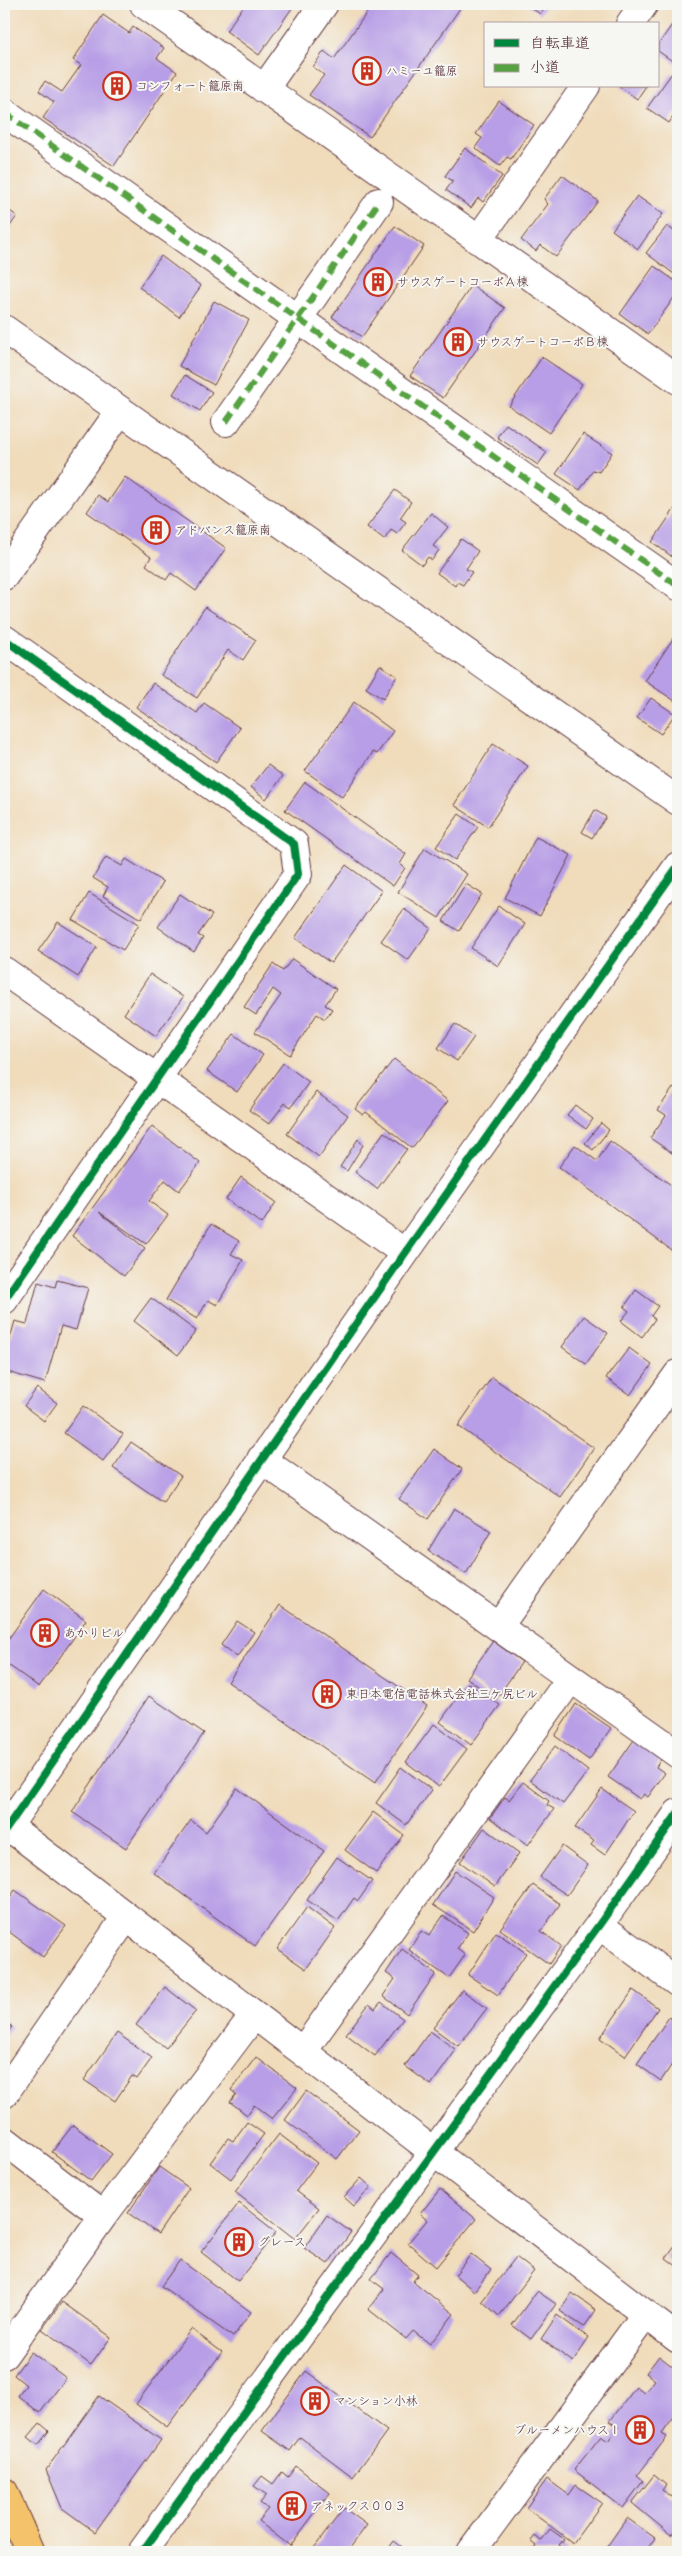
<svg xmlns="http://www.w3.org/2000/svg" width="682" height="2556" font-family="Mali,'Klee One',sans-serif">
<rect width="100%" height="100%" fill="#f6f6f2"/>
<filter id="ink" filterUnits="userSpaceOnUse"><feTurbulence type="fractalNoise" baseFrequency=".02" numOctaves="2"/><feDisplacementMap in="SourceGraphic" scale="10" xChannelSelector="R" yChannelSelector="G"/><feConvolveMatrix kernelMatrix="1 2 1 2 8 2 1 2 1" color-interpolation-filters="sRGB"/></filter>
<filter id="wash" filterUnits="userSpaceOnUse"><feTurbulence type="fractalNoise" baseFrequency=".0096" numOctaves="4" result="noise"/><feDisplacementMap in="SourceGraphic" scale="20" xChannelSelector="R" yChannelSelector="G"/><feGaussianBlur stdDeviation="1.12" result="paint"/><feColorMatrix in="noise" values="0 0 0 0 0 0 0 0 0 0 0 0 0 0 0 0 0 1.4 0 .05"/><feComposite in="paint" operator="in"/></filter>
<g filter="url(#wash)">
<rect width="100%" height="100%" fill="#f0dcbb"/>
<g id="blocks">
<!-- building -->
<path fill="#b89ee6" d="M245,4H295L259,55L226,31Z
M373,4H463L370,137L309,95L324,75L313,67L324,51L334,59Z
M526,4H547L540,14Z
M103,15L129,33L133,27L164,48L157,58L177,72L114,166L43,118L54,102L39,91L45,81L62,92L81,65L73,60Z
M678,16V65L658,51V45Z
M672,73L678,78V109L669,123L647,108Z
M619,86H646L637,99Z
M499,101L534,125L511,159L507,157L500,166L475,148L482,138L476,134Z
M465,148L502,176L483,202L478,198L471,208L446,190L453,181L445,176Z
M562,175L598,201L556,257L540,245L536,251L521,240L548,204L544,199Z
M637,196L663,214L638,249L612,230Z
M4,207L17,216L4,235Z
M395,226L424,246L362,337L332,317Z
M667,226L678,234V277L646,253Z
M161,256L201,286L179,317L139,287Z
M654,266L678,283V292L648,334L620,314Z
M472,285L505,308L443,398L410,376Z
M214,301L249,320L214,385L179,366Z
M542,357L582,384L549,433L509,406Z
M185,375L212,392L200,411L173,394Z
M506,424L547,452L538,465L497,437Z
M583,434L612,453L599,472L593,470L580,490L556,474Z
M125,477L226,548L196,591L171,573L166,580L146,565L151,557L87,512L98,495L108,502Z
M395,490L411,502L400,518L406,522L397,534L391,530L384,540L367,527Z
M678,504V561L652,542Z
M431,513L448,527L433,546L439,550L432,560L428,557L422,565L402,550Z
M461,539L478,551L466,569L472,572L463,585L457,582L455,586L437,573Z
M205,607L256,640L243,660L228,650L197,698L161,675Z
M678,631V703L645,681Z
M380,665L397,676L383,699L366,688Z
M153,683L197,713L204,703L240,728L216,762L136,707Z
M651,698L675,714L661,734L637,718Z
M354,702L393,731L377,754L373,752L342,797L305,771Z
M493,744L528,766L488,827L454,805Z
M268,765L283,776L266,799L251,787Z
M305,782L406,854L400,864L405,868L393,886L285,810Z
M595,810L606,817L592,838L582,832Z
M459,814L478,827L455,860L436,847Z
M536,837L571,855L540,916L505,898Z
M425,848L467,874L439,918L398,892Z
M106,857L122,866L126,859L163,882L141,919L103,896L108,887L93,878Z
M346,865L382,891L331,963L295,938Z
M466,884L482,894L459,931L443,921Z
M89,893L139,924L123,950L73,920Z
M180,894L212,915L198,935L203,938L194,952L158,927Z
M499,906L525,924L498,966L471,948Z
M404,909L431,928L408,960L381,941Z
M58,922L97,947L78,977L38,951Z
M292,959L336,989L325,1005L332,1009L325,1019L317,1014L290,1055L255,1032L281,995L273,989L256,1015L244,1007L273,964L283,971Z
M150,974L183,997L156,1036L124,1014Z
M455,1024L474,1037L457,1061L438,1048Z
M234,1034L263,1055L237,1092L207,1071Z
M394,1059L448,1101L412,1148L366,1112L363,1115L355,1109Z
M283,1063L309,1082L291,1107L285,1103L269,1124L249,1110Z
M673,1088L678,1092V1157L650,1138L666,1115L658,1110Z
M316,1092L348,1115L319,1157L287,1134Z
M575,1105L593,1119L586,1129L567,1115Z
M601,1123L609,1130L593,1150L585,1143Z
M152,1126L200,1163L179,1191L165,1180L149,1201L168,1215L146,1244L99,1212L145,1248L124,1276L72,1236Z
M384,1132L407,1149L377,1189L355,1172Z
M358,1139L363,1145L347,1171L340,1167Z
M610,1141L678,1190V1255L559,1167L575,1145L597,1161Z
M241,1177L276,1202L262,1224L226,1199Z
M211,1224L239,1241L231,1254L243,1260L217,1305L208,1300L197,1319L166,1300Z
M57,1280L88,1288L76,1330L61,1326L45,1383L4,1371V1360L15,1321L27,1324L38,1282L55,1287Z
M636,1290L658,1306L651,1316L655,1319L642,1337L621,1321L629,1311L624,1307Z
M151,1298L196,1331L178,1355L134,1321Z
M584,1316L608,1333L586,1364L562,1347Z
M629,1348L652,1365L630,1395L606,1378Z
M492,1377L594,1448L560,1497L458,1426Z
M37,1388L57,1403L44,1421L24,1406Z
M83,1406L123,1434L103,1461L64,1433Z
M131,1442L181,1476L163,1502L113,1468Z
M434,1449L462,1469L428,1519L399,1499Z
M454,1508L491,1531L466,1574L428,1551Z
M44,1589L86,1620L39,1687L4,1662V1645Z
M280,1605L427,1706L375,1783L228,1682Z
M237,1621L254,1632L237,1657L221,1645Z
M493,1641L522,1662L496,1699L467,1678Z
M468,1683L500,1705L471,1745L440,1722Z
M149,1696L204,1733L126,1848L72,1812Z
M576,1704L611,1728L589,1760L555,1736Z
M434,1724L467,1749L439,1787L406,1762Z
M634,1740L661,1759L656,1767L665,1773L648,1797L644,1794L640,1799L608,1777Z
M555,1746L588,1771L563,1804L530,1780Z
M401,1767L432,1790L406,1825L376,1803Z
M523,1782L549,1801L547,1805L554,1809L528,1845L490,1818L505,1797L509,1800Z
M237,1788L324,1851L255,1946L154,1873L191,1820L206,1832Z
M602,1789L634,1811L605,1855L591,1845L594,1841L575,1828Z
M373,1812L404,1835L376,1873L345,1850Z
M484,1828L519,1853L495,1887L460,1862Z
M562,1846L588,1865L567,1895L540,1877Z
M337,1857L372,1881L358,1901L354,1898L338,1921L307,1900Z
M455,1871L494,1897L473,1931L433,1905Z
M533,1885L560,1904L541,1931L561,1946L549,1964L500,1929Z
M15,1890L66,1926L43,1957L4,1928V1907Z
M307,1907L335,1928L306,1969L277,1949Z
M443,1916L468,1933L457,1949L465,1955L449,1978L409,1950L421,1931L429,1936Z
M496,1932L526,1953L498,1995L468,1975Z
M402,1949L436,1974L407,2014L383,1996L395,1979L386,1973Z
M165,1987L196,2011L166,2048L136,2025Z
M462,1990L487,2008L458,2046L433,2028Z
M633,1990L658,2008L625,2056L600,2038Z
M381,2002L403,2019L375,2056L346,2034L369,2004L375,2009Z
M669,2017L678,2023V2055L661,2081L637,2064Z
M4,2020L12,2027L4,2037Z
M430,2031L456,2050L431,2085L405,2066Z
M117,2033L152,2058L137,2079L132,2076L115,2101L84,2080Z
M256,2057L297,2088L272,2119L254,2105L247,2115L230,2102L236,2094L231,2090Z
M306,2091L359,2130L337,2159L285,2120Z
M247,2122L264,2134L231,2179L210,2163L228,2138L233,2141Z
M73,2125L112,2154L91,2181L52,2152Z
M279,2134L317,2163L296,2191L319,2208L295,2239L235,2192Z
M159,2167L189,2188L158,2234L128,2213Z
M361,2178L371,2187L354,2206L344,2197Z
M440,2189L476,2219L436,2267L408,2243L427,2220L420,2214Z
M239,2203L276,2232L238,2281L201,2252Z
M327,2215L351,2232L328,2264L304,2248Z
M678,2241V2267L666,2258Z
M391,2253L418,2275L413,2281L454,2314L430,2344L413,2331L406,2339L368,2309L384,2289L371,2279Z
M471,2254L491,2270L474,2291L455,2275Z
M516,2257L534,2271L499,2316L482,2301Z
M180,2260L251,2312L233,2337L161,2286Z
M537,2291L556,2304L531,2339L512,2325Z
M572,2293L596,2310L584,2327L560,2311Z
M62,2302L111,2337L91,2365L42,2329Z
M557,2315L589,2338L573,2362L541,2339Z
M191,2329L222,2352L167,2427L136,2404Z
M31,2352L66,2378L40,2413L18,2396L26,2385L14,2375Z
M659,2356L678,2371V2412L662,2434L667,2437L637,2476L643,2481L623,2508L574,2470L601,2436L608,2441L618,2427L610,2421L636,2387L644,2393L655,2380L646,2373Z
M306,2371L387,2431L353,2477L300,2437L290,2451L262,2431Z
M99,2396L161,2440L95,2532L62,2508L46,2470Z
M40,2423L49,2431L38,2445L28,2437Z
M296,2466L330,2493L290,2546L258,2521L268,2509L260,2503L267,2495L254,2486L262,2476L273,2484L282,2472L288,2477Z
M654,2475L666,2485L662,2490L672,2497L677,2491L678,2493V2526L671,2535L632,2503Z
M547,2479L569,2495L576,2485L602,2503L573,2543L526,2508Z
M344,2508L367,2525L347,2552H311Z
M627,2518L655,2538L645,2552H603Z
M550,2529L564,2539L559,2545L568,2552H533L537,2546L531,2541L535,2536L541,2541Z
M394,2541L409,2552H386Z"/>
</g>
</g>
<g filter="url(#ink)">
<use href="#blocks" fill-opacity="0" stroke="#633b41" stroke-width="1"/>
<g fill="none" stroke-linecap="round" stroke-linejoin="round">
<defs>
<path id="minor" d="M144,4L678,380
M630,24L644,4
M264,89L324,4
M4,112L678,586
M478,240L586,86
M4,329L678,801
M226,422L379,202
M4,576L120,411
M4,639L294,844L298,874L4,1300
M4,971L405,1253
M261,1459L678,1754
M499,1626L678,1374
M8,1826L678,2339
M4,1832L405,1253L678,866
M599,1925L678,1983
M303,2051L571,1678
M4,2094L126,1917
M4,2140L103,2216
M4,2355L103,2216L254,2015
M142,2552L599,1925L678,1813
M471,2552L646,2314"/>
<path id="major" d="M4,2492L30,2552"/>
</defs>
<!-- minor casing -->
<use href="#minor" stroke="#633b41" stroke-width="30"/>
<!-- major casing -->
<use href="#major" stroke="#633b41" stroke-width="30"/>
<!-- minor -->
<use href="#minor" stroke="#fff" stroke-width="28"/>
<!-- major -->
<use href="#major" stroke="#f3c26a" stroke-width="28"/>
<!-- quiet -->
<path stroke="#56a243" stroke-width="6" stroke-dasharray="12 6" stroke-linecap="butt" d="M4,112L678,586
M226,422L379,202"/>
<defs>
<path id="cycleway" d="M4,639L294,844L298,874L4,1300
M4,1832L405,1253L678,866
M142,2552L599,1925L678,1813"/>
</defs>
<!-- cycleway casing -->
<use href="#cycleway" stroke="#f6f6f2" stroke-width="11"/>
<!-- cycleway -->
<use href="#cycleway" stroke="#00873e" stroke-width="8"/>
</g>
</g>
<!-- icons -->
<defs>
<symbol id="building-ring" viewBox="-11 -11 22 22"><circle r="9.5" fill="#f6f6f2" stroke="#c8321e" stroke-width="1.5"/><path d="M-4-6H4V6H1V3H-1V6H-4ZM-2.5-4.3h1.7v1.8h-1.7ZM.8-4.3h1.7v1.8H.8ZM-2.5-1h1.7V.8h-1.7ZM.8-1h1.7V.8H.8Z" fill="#c8321e"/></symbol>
</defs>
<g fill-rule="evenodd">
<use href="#building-ring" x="351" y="55" width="32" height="32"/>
<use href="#building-ring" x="101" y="70" width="32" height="32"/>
<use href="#building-ring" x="362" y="266" width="32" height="32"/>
<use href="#building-ring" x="442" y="326" width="32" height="32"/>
<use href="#building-ring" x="140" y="514" width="32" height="32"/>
<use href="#building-ring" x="29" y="1617" width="32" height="32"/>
<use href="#building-ring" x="311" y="1678" width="32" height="32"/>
<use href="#building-ring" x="223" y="2226" width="32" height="32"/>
<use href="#building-ring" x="299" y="2385" width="32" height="32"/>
<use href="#building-ring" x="624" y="2414" width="32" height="32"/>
<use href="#building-ring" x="276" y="2490" width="32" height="32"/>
</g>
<g text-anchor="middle" stroke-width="4" stroke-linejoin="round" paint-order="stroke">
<!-- poi labels -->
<g font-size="12" fill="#4a1f2b" stroke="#f6f6f2" text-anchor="start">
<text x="386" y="75">ハミーユ籠原</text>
<text x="136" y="90">コンフォート籠原南</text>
<text x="397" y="286">サウスゲートコーポＡ棟</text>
<text x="477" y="346">サウスゲートコーポＢ棟</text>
<text x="175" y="534">アドバンス籠原南</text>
<text x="64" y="1637">あかりビル</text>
<text x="346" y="1698">東日本電信電話株式会社三ケ尻ビル</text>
<text x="258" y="2246">グレース</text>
<text x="334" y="2405">マンション小林</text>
<text x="621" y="2434" text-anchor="end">ブルーメンハウスＩ</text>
<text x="311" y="2510">アネックス００３</text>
</g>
</g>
<!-- margin -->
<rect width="682" height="2556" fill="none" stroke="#f6f6f2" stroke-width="20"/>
<!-- legend -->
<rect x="484" y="22" width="175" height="65" fill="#f6f6f2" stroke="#b1a0a2"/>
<rect x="494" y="39" width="25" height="8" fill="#00873e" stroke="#b1a0a2"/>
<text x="530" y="48" font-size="15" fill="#4a1f2b">自転車道</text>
<rect x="494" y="64" width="25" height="8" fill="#56a243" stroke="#b1a0a2"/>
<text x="530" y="72" font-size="15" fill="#4a1f2b">小道</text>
</svg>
